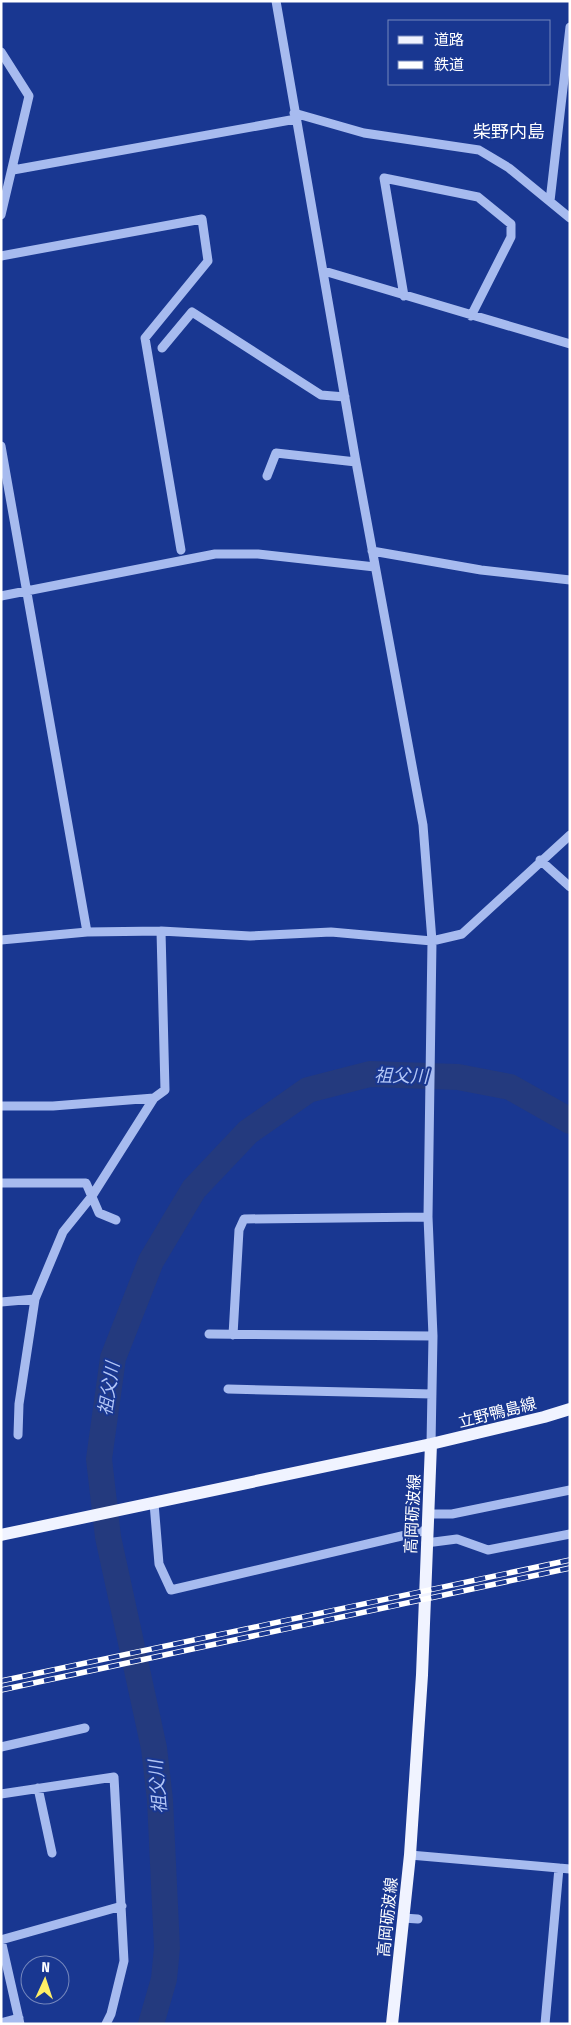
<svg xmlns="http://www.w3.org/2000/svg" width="571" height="2025" font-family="'Fira Sans Condensed','Noto Sans JP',sans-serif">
<rect width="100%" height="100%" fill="#193791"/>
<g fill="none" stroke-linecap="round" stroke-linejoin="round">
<!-- river -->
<path stroke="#243a7e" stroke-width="26" d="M151,2024L164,1979L167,1948L160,1800L154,1748L108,1537L99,1459L113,1358L151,1261L194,1189L248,1132L308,1090L370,1074L458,1077L510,1087L570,1121"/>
<!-- minor -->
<path stroke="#a7bbef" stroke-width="9" d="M276,1L356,462L423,825L432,941L462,934L570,835
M1,52L29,96L1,215
M294,113L364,133L479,150L509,168L570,218
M13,170L296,119
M550,201L570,27
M1,256L202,219L208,261L145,338L181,550
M324,271L570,344
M404,296L384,178L478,197L511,224V237L471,316
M162,348L192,312L321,395L345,397
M1,446L87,932
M267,476L276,453L356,462
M372,551L481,570L570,580
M1,596L215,554H258L375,567
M540,860L570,887
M1,940L87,932L161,931L250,936L331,932L432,941L428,1217L433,1336L431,1444
M1,1106H53L154,1098
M1,1183H86L99,1213L116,1220
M1,1302L35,1299L63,1232L92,1196L154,1098L165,1090L161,931
M209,1334L433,1336
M233,1335L239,1230L244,1219L428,1217
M228,1389L432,1394
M18,1435L19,1404L35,1299
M154,1503L159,1564L171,1590L427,1530
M428,1514H452L570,1490
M426,1543L457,1539L488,1550L570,1534
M1,1747L85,1728
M38,1788L52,1853
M1,1794L114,1777L124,1961L111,2014L106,2024
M410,1855L570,1869
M403,1918L418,1919
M1,1940L122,1906
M1,1940L20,2024
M1,2023L19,2018
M545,2024L559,1868"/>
<!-- major -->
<path stroke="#f0f3ff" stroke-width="12" d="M1,1535L431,1444L544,1417L570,1409
M392,2024L410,1855L422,1675L431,1444"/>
<defs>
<path id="rail" d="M1,1681L570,1560
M1,1690L570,1568"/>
</defs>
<!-- rail casing -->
<use href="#rail" stroke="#fff" stroke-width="5.5"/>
<!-- rail -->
<use href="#rail" stroke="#193791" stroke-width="4" stroke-dasharray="11" stroke-linecap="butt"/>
</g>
<g text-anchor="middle" stroke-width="4" stroke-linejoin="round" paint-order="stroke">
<!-- street labels -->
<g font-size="16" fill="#fff" stroke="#193791">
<text transform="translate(497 1412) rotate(-14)" y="6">立野鴨島線</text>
<text transform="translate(412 1514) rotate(-87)" y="6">高岡砺波線</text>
<text transform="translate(387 1917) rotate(-84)" y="6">高岡砺波線</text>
</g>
<!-- neighbourhood labels -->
<g font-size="18" fill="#fff" stroke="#193791">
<text x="509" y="138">柴野内島</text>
</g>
<!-- water labels -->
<g font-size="18" font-style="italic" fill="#b3c6f6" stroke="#193791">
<text transform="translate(401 1076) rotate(1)" y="6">祖父川</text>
<text transform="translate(109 1389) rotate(-81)" y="6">祖父川</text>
<text transform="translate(158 1787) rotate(-95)" y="6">祖父川</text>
</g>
</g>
<!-- border -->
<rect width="571" height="2025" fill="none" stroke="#ffffff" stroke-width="5"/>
<!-- legend -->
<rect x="388" y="20" width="162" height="65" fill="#193791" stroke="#7587bd"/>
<rect x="398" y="36" width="25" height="8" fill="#f0f3ff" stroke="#7587bd"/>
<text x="434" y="45" font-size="15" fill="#ffffff">道路</text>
<rect x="398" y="61" width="25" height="8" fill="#ffffff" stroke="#7587bd"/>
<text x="434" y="70" font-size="15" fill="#ffffff">鉄道</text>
<!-- north arrow -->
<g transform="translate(45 1980) rotate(3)"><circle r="24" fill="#193791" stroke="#7587bd"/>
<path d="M0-4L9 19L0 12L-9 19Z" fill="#ffef66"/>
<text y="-8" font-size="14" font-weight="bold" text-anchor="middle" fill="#ffffff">N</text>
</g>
</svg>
